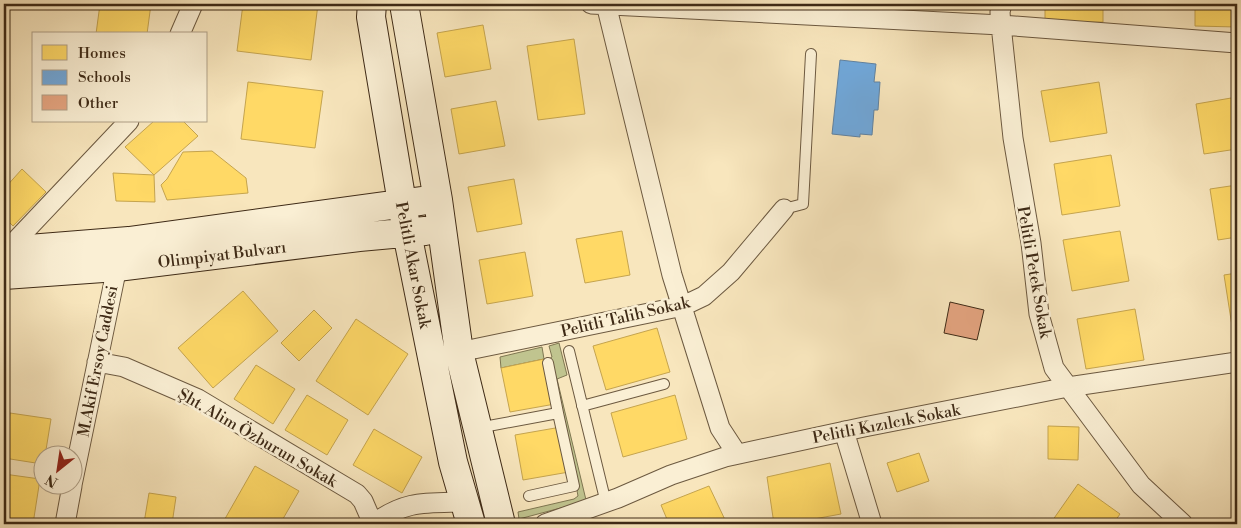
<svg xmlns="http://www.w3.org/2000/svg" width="1241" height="528" font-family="'Libre Bodoni',serif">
<rect width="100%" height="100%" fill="#f8e6bd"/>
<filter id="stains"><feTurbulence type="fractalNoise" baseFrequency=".004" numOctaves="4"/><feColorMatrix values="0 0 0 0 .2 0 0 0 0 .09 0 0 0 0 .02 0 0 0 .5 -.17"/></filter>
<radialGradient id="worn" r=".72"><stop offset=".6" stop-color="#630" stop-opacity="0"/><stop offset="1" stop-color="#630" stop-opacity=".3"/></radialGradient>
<!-- green -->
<path fill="#c0c48f" stroke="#7f7752" d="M559,343L567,375L557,379L586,500L572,505L519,519L518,512L574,499L578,496L565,426L549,359L552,357L549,346Z
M542,347L544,359L501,368L500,357Z"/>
<!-- homes -->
<path fill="#ffd966" stroke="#c5a44e" d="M100,4H151L147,34H96Z
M243,4H318L311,60L237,51Z
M1045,4H1103V22L1045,23Z
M1195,4H1237V27L1195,26Z
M483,25L491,69L445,77L437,33Z
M574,39L585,114L538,120L527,46Z
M248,82L323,91L315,148L241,139Z
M1099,82L1107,133L1050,142L1041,91Z
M1237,97V149L1204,154L1196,104Z
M496,101L505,146L459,154L451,109Z
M154,121H183L198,136L154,175L125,147Z
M212,151L246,178L248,193L167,200L161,185L167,179L183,152Z
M1111,155L1120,206L1062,215L1054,164Z
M22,169L46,192L13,226L4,217V189Z
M113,173L154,175L155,202L116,201Z
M514,179L522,224L477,232L468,187Z
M1237,185V237L1218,240L1210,189Z
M622,231L630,275L585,283L576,239Z
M1120,231L1129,281L1072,291L1063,240Z
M525,252L533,296L487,304L479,260Z
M1237,273V325L1232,326L1224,275Z
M243,291L278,331L213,388L178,348Z
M1135,309L1144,360L1086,369L1077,319Z
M314,310L332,328L299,361L281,343Z
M356,319L408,354L368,415L316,381Z
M657,328L670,372L606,390L593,346Z
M544,359L555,404L510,412L501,368Z
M256,365L295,389L273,424L234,399Z
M307,395L348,420L327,455L285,430Z
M675,395L687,439L623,457L611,413Z
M10,413L51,419L45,456H42V464L4,458Z
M1048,426L1079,427L1078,460L1048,459Z
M561,427L569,472L523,480L515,435Z
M374,429L422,457L402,493L353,465Z
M919,453L929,481L897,492L887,463Z
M830,463L841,514L787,524H774L767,477Z
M255,466L299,491L280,524H222Z
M4,474L40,479L33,524L4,520Z
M1078,484L1120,514L1113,524H1050Z
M709,486L727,524H669L661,505Z
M149,493L176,497L172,524L144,523Z"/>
<!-- schools -->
<path fill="#6fa8dc" stroke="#6082a1" d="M840,60L876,64L874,82H880L878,110H874L872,135L860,134V137L832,134Z"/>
<!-- building -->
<path fill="#e4a480" stroke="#3e2a16" d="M950,302L984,310L977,340L944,333Z"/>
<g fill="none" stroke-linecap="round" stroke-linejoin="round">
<defs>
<path id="service" d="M784,209L803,204L811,54
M569,351L606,503
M548,363L558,413
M582,406L664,384
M478,428L558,413L574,486L529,496"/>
<path id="minor" d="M591,4L1001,25L1237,43
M606,4L672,275L720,428L737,454
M1002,4L1000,12L1001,25L1013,138L1031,243L1039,314L1054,368L1141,485L1183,524
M180,34L193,4
M7,250L129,121
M459,352L683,306L704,296L731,272L784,209
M97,362L124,367L198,399L357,494L363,501L373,524
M844,431L872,524
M72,485L117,267
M65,524L72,486
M373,524C406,500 425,503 464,502
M545,524L618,498L671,475L725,457L864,427L1068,387L1237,362"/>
<path id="secondary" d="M372,4L371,17L407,233L453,462L471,524
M404,4L438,200L459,352L501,524
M4,251L129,241L421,201
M4,275L117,267L359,237L425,231"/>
</defs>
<!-- service casing -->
<use href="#service" stroke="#6c5940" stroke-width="12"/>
<!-- minor casing -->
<use href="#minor" stroke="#6c5940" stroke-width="21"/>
<!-- secondary casing -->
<use href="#secondary" stroke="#3e2a16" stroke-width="30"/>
<!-- service -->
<use href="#service" stroke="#faefd4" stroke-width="10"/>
<!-- minor -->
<use href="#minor" stroke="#faefd4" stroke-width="19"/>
<!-- secondary -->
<use href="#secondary" stroke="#faefd4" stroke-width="28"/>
</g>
<g text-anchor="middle" stroke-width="5" stroke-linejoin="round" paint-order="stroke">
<!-- street labels -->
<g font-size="16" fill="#3e2a16" stroke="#faefd4">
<text transform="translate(222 254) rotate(-7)" y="6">Olimpiyat Bulvarı</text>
<text transform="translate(414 265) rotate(79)" y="6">Pelitli Akar Sokak</text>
<text transform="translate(1035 272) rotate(80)" y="6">Pelitli Petek Sokak</text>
<text transform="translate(625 316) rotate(-13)" y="6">Pelitli Talih Sokak</text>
<text transform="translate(97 361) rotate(-79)" y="6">M.Akif Ersoy Caddesi</text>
<text transform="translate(886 423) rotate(-11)" y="6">Pelitli Kızılcık Sokak</text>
<text transform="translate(258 437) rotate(30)" y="6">Şht. Alim Özburun Sokak</text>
</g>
</g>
<!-- margin -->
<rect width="1241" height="528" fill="none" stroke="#f8e6bd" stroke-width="20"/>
<rect x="5" y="5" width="1231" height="518" fill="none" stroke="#3e2a16" stroke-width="2.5"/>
<rect x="10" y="10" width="1221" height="508" fill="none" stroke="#3e2a16"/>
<!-- legend -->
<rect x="32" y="32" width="175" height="90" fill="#faefd4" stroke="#afa088"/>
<rect x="42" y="45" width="25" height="15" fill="#ffd966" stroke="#afa088"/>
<text x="78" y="58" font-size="15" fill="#3e2a16">Homes</text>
<rect x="42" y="70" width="25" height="15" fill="#6fa8dc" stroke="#afa088"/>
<text x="78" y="82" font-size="15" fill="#3e2a16">Schools</text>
<rect x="42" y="95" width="25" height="15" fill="#e4a480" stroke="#afa088"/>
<text x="78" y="108" font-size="15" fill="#3e2a16">Other</text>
<!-- north arrow -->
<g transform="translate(58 470) rotate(210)"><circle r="24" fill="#faefd4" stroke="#afa088"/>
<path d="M0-4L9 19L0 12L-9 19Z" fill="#8f2418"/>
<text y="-8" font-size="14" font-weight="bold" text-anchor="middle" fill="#3e2a16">N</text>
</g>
<rect width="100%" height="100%" filter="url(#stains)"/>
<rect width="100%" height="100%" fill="url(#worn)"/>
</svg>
